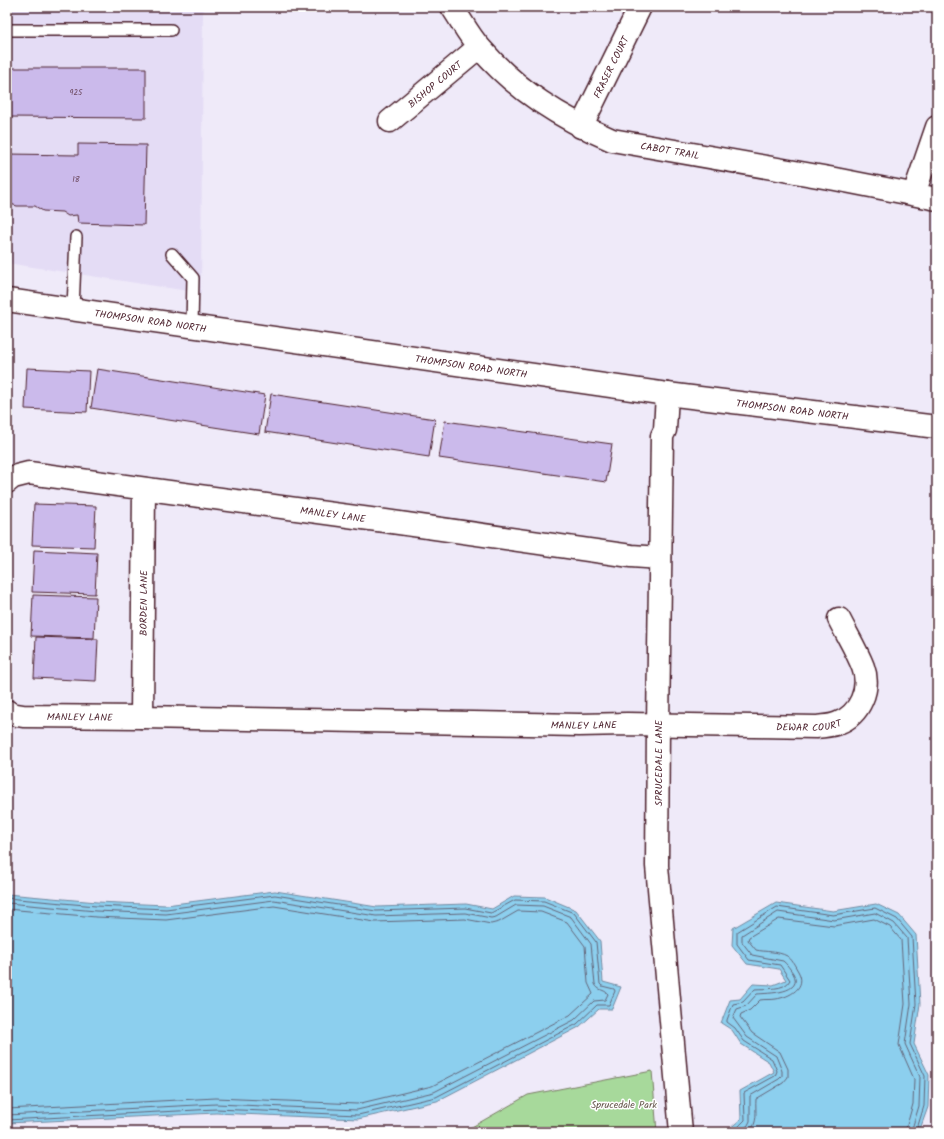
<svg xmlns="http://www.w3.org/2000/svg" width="944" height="1139" font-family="Kalam,sans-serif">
<rect width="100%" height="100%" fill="#efeaf9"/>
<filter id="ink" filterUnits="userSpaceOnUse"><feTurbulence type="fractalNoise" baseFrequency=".025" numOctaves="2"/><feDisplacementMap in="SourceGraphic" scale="8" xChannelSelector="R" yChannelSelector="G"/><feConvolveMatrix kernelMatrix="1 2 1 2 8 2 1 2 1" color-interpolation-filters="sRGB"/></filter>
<g filter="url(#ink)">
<!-- built -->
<path fill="#e4dcf5" d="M7,7H203L201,293L7,263Z"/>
<!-- green -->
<path fill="#a7d99b" stroke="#787c63" d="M652,1071L657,1132H463L528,1095Z"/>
<!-- water -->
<path fill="#8ccfee" stroke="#7289a0" d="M275,891L377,907L466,904L492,909L514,896L545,897L576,910L600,941L603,982L621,987L612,1009H599L579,1027L437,1101L358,1119L216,1113L7,1123V894L97,902L166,905Z
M776,903L833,911L876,904L899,915L916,935L920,1004L914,1044L929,1075L928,1107L919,1132H753L749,1130L747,1132H733L729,1129L741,1119L740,1091L774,1072L769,1062L741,1044L732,1030L721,1023L730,1000L740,999L753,984L773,985L786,980L779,969L747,964L732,945L733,928Z"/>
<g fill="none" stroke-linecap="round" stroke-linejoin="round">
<!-- shore -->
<path stroke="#646579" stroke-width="1" d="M7,898L96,906L166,909L275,895L376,911L465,908L491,913L515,900L544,901L574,913L596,942L600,984L602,986L614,989L615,991L609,1005H597L577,1024L436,1097L358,1115L216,1109L7,1120
M7,903L96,911L166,914L274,900L376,916L465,913L491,918L496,917L516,905L543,906L571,917L591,944L595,984C598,991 604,989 608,994L605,1000L594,1001L574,1020L434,1092L357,1110L216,1104L7,1115
M7,909L96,917L166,920L274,906L375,922L465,919L491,924L499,922L518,911L541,912L567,922L585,946L588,983L593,994L570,1015L432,1086L357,1104L216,1098L7,1109
M735,1132L736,1129L745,1120L744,1093L775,1076L777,1071L772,1059L744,1041L735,1028L727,1022V1020L733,1004L743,1002L755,989C765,988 785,991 790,980L780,965L749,960L737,944V932L777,907L833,915L875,908L897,919L912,937L916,1004L910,1044L925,1076L924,1106L916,1132
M740,1132L748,1125L750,1121V1096L779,1079L782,1076V1071L776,1056L747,1037L733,1018L737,1009L746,1006L757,994C767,993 805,994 793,973C790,969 787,964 783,961L752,955L742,942V935L778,912L834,920L875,913L894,923L907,938L911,1004L905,1044L920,1077L919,1106L911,1132
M749,1132C759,1123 755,1111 756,1099L783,1083L788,1077V1069L780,1052L752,1033L740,1017L741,1014L750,1010L760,1000C765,999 771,1000 776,999C789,997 808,988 798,971C795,966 792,959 787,956C778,951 765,952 756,950L748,940L749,937L779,919L834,926L874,919L890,927L901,940L905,1004L899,1045L914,1079L913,1104L905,1132"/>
</g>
<!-- building -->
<path fill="#cbbaeb" stroke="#4a1f2b" d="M7,68H146V118L7,117Z
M78,144L146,145L144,225L78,223L77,215L68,216L62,212L43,211L35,206H17L7,203V154L78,155Z
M27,368L89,371L87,412L25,409Z
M97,369L265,395L259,434L91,408Z
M271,394L435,419L429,457L265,432Z
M445,421L612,444L606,482L439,458Z
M34,504L96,506L94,547L32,545Z
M34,550L97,553L95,594L32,592Z
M33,595L96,597L94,638L31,636Z
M36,637L98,639L96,681L34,678Z"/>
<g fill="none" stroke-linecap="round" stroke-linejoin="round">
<defs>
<path id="service" d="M7,30H171
M172,254L193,278L192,326
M73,309L76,237"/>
<g id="minor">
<path id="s1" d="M452,7C461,20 469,36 480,48C517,91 561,118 612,140L835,179L937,199"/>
<path id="s2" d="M390,121L479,47"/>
<path id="s3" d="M581,127L640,7"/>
<path d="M914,194L937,127"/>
<path d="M667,394L665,430L662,436L658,725L657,866L681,1132"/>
<path id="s4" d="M7,482L13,477L29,473L385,521L631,556L660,558"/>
<path id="s5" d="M7,711L11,714L23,716L142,717L579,725L627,724L817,727C823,726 832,726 838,723C860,715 871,688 863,667C857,651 847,635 839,619"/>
<path id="s6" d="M142,717L144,489"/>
</g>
<g id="secondary">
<path id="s7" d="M7,300L667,394L937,427"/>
</g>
</defs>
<!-- service casing -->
<use href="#service" stroke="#4a1f2b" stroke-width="14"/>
<!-- minor casing -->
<use href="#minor" stroke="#4a1f2b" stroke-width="25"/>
<!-- secondary casing -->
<use href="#secondary" stroke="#4a1f2b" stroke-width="25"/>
<!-- service -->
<use href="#service" stroke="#fff" stroke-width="11"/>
<!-- minor -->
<use href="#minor" stroke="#fff" stroke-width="22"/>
<!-- secondary -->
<use href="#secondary" stroke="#fff" stroke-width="22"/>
</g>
</g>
<g text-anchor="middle" stroke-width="3" stroke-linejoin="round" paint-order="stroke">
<!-- number labels -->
<g font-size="8" fill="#6a465b">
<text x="76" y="95">925</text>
<text x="76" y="182">18</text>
</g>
<!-- street labels -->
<g font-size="10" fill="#4a1f2b" stroke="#fff">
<text dy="4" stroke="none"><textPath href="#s3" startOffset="67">FRASER COURT</textPath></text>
<text dy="4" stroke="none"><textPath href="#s2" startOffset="58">BISHOP COURT</textPath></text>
<text dy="4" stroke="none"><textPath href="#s1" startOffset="271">CABOT TRAIL</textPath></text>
<text dy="4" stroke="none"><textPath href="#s7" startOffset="145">THOMPSON ROAD NORTH</textPath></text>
<text dy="4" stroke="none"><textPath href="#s7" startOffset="469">THOMPSON ROAD NORTH</textPath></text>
<text dy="4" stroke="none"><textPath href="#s7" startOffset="793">THOMPSON ROAD NORTH</textPath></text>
<text dy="4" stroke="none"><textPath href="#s4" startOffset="331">MANLEY LANE</textPath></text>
<text dy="4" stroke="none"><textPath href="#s6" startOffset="114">BORDEN LANE</textPath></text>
<text dy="4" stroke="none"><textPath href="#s5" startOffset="74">MANLEY LANE</textPath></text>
<text dy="4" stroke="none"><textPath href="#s5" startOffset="803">DEWAR COURT</textPath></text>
<text dy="4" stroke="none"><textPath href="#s5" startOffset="578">MANLEY LANE</textPath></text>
<text transform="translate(658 763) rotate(-90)" y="4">SPRUCEDALE LANE</text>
</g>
<!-- park labels -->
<g font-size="10" fill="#66574d" stroke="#fff">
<text x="624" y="1108">Sprucedale Park</text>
</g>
</g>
<!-- margin -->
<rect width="944" height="1139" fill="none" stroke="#fff" stroke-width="24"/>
<rect x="12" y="12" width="920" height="1115" fill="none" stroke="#4a1f2b" stroke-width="1.5" filter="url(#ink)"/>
</svg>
